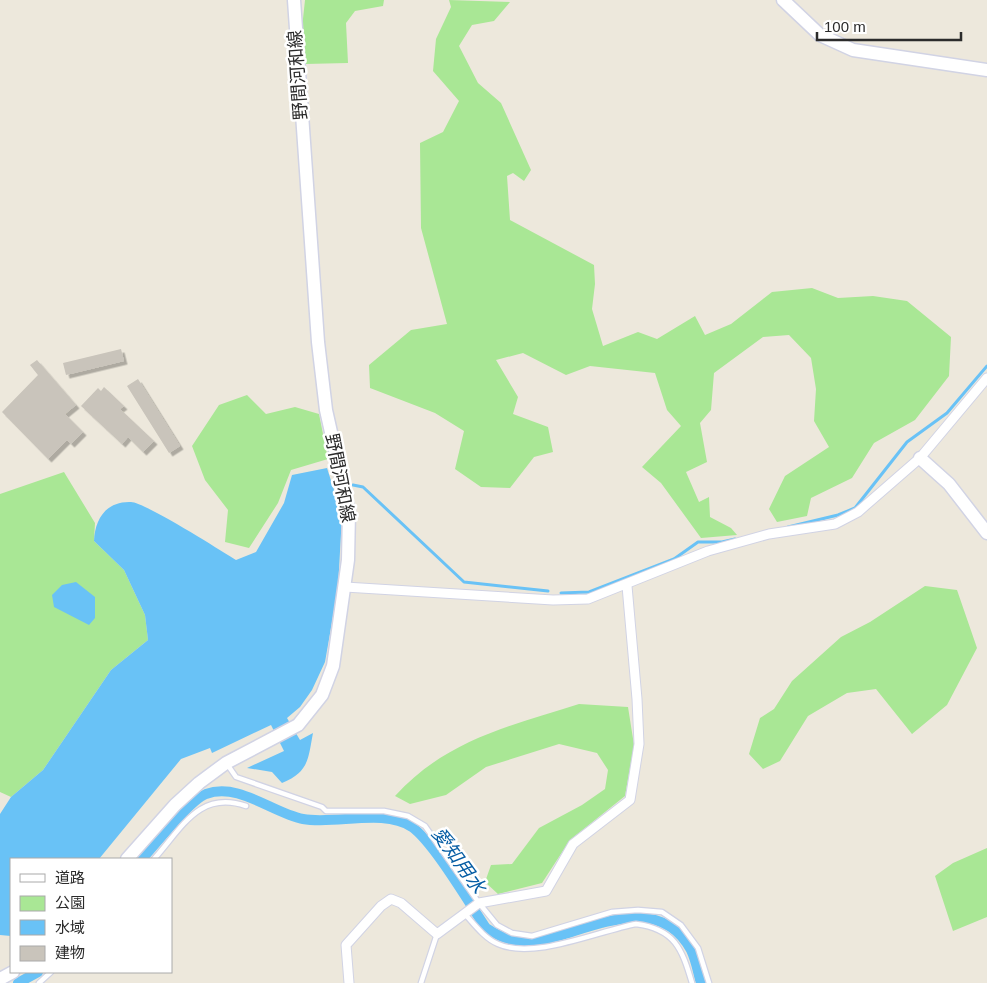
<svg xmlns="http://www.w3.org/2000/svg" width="987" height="983" font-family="Helvetica,'Noto Sans JP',sans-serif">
<defs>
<filter id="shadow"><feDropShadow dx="3.5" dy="3.5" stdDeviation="0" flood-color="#0004"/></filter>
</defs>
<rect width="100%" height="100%" fill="#ede8dc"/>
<!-- green -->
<path fill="#a9e795" d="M305,0H384L383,6L355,11L346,23L348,63L305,64L302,28Z
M449,0L510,2L494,21L472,25L459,46L478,83L501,103L531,170L524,181L513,173L507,176L510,220L594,265L595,284L592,309L603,346L638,332L657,339L695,316L705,335L731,324L772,292L812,288L838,298L873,296L907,301L951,337L949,376L915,420L874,443L852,478L811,498L807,516L777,522L769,509L785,476L829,447L814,421L816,389L811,358L789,335L763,337L714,373L711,410L700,423L707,462L686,472L699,502L709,497L710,517L731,528L737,535L701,538L661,483L642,467L681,426L667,410L655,373L590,366L566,375L523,353L496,360L518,397L513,414L548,427L553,452L534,457L510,488L481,487L455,469L464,431L435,413L370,388L369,365L411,330L447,324L421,228L420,143L443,132L459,101L433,71L436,39L451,7Z
M247,395L266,414L295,407L319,414L328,459L291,470L278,503L249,548L225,542L228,510L205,480L192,446L219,405Z
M64,472L95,523L94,541L124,570L145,615L148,640L111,670L43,770L11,797L0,792V494Z
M925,586L957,590L977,648L947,705L912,734L876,689L847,693L808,716L780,761L763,769L749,754L760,718L774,709L792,681L841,637L870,622Z
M579,704L628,707L634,745L625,796L570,840L542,883L498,894L485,882L491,865L512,864L539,828L582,805L605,789L608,770L597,753L559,744L486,767L446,795L410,804L395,796C446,740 509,726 579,704Z
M987,848V917L953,931L935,876L953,863Z"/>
<!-- water -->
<path fill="#69c2f6" d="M327,468L342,515L338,588L325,662L312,690L300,707L287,718L300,740L313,733C308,759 309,772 282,783L272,772L247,768L284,751L271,725L212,753L210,748L181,759L99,859H11V936L0,935V814L11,797L43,770L111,670L148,640L145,615L124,570L94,541C95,519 106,501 131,502C144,502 220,550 236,560L256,552L284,503L292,475Z
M76,582L95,597V618L89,625L54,607L52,595L62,585Z"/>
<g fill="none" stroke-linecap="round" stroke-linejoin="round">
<!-- stream -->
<path stroke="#69c2f6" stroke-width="3" d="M353,485L363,487L464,582L548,591
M788,527L838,515L855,508L907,442L947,413L987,366
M561,593L589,592L674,559L698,542H722L735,539"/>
<!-- canal -->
<path stroke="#69c2f6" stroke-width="10" d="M142,859C156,844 189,801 206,794C239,782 272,813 303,819C335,825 384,808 412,827C434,843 469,903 486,928C501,938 514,942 532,942C540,942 550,938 558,936C603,923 662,896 691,950C696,960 698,973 701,983
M18,983L38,972"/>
</g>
<!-- building -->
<path fill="#c9c4bb" filter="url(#shadow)" d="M121,349L124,361L66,375L63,363Z
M37,360L76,405L65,414L83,432L71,444L67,440L48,459L2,412L38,375L30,365Z
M138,379L180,446L169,453L127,386Z
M104,387L124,406L120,409L154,441L143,452L128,437L122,444L81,406L98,388L101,391Z"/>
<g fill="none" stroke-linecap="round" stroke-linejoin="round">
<defs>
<path id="lane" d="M227,764L236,777L322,807L326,811H384L408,816L425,826L479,903L497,925L512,933L532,936L612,912L638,910L662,912L681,925L698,948L709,983
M154,859C182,828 199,790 246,806
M464,913C474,924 484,938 498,944C534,960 598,931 636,924C675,929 682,949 692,983
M39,983L51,972
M421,983L437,934"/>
<path id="street" d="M345,587L553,600L588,599L708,551L769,534L835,524L858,512L920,458L987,378
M349,983L346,945L381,906L391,899L401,903L437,934L479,903L546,891L573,844L630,800L639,744L637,699L627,586"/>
<path id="secondary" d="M783,0L820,35L853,50L987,70
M920,458L949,484L987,533
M127,859L175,805L199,783L226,763L298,725L322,695L333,666L348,560L349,512L326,410L318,342L294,0
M0,979L13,972"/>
</defs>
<!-- lane casing -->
<use href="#lane" stroke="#d1d3e4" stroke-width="7"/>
<!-- street casing -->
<use href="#street" stroke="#d1d3e4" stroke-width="11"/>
<!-- secondary casing -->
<use href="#secondary" stroke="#d1d3e4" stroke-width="15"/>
<!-- lane -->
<use href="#lane" stroke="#fff" stroke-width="4.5"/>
<!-- street -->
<use href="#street" stroke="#fff" stroke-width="9"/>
<!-- secondary -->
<use href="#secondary" stroke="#fff" stroke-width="12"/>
</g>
<g text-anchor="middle" stroke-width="5" stroke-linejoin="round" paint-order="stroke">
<!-- street labels -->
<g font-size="18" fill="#2b2b2b" stroke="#fff">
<text transform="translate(298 75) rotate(-94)" y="6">野間河和線</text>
<text transform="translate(340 478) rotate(79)" y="6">野間河和線</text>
</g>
<!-- water labels -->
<g font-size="19" font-style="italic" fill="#065da4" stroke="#fff">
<text transform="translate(459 860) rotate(54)" y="7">愛知用水</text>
</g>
</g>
<!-- legend -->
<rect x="10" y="858" width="162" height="115" fill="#ffffff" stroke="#aaaaaa"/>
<rect x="20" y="874" width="25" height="8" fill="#ffffff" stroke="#aaaaaa"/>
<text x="55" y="883" font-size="15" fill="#2b2b2b">道路</text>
<rect x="20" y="896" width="25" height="15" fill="#a9e795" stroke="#aaaaaa"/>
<text x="55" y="908" font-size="15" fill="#2b2b2b">公園</text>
<rect x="20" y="920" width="25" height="15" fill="#69c2f6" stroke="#aaaaaa"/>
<text x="55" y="933" font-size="15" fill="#2b2b2b">水域</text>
<rect x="20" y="946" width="25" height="15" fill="#c9c4bb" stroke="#aaaaaa"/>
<text x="55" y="958" font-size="15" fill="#2b2b2b">建物</text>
<!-- scale -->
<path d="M817 32v8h144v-8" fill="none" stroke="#2b2b2b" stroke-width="2.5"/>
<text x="824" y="32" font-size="15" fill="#2b2b2b" stroke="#ffffff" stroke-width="4" paint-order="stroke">100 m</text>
</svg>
